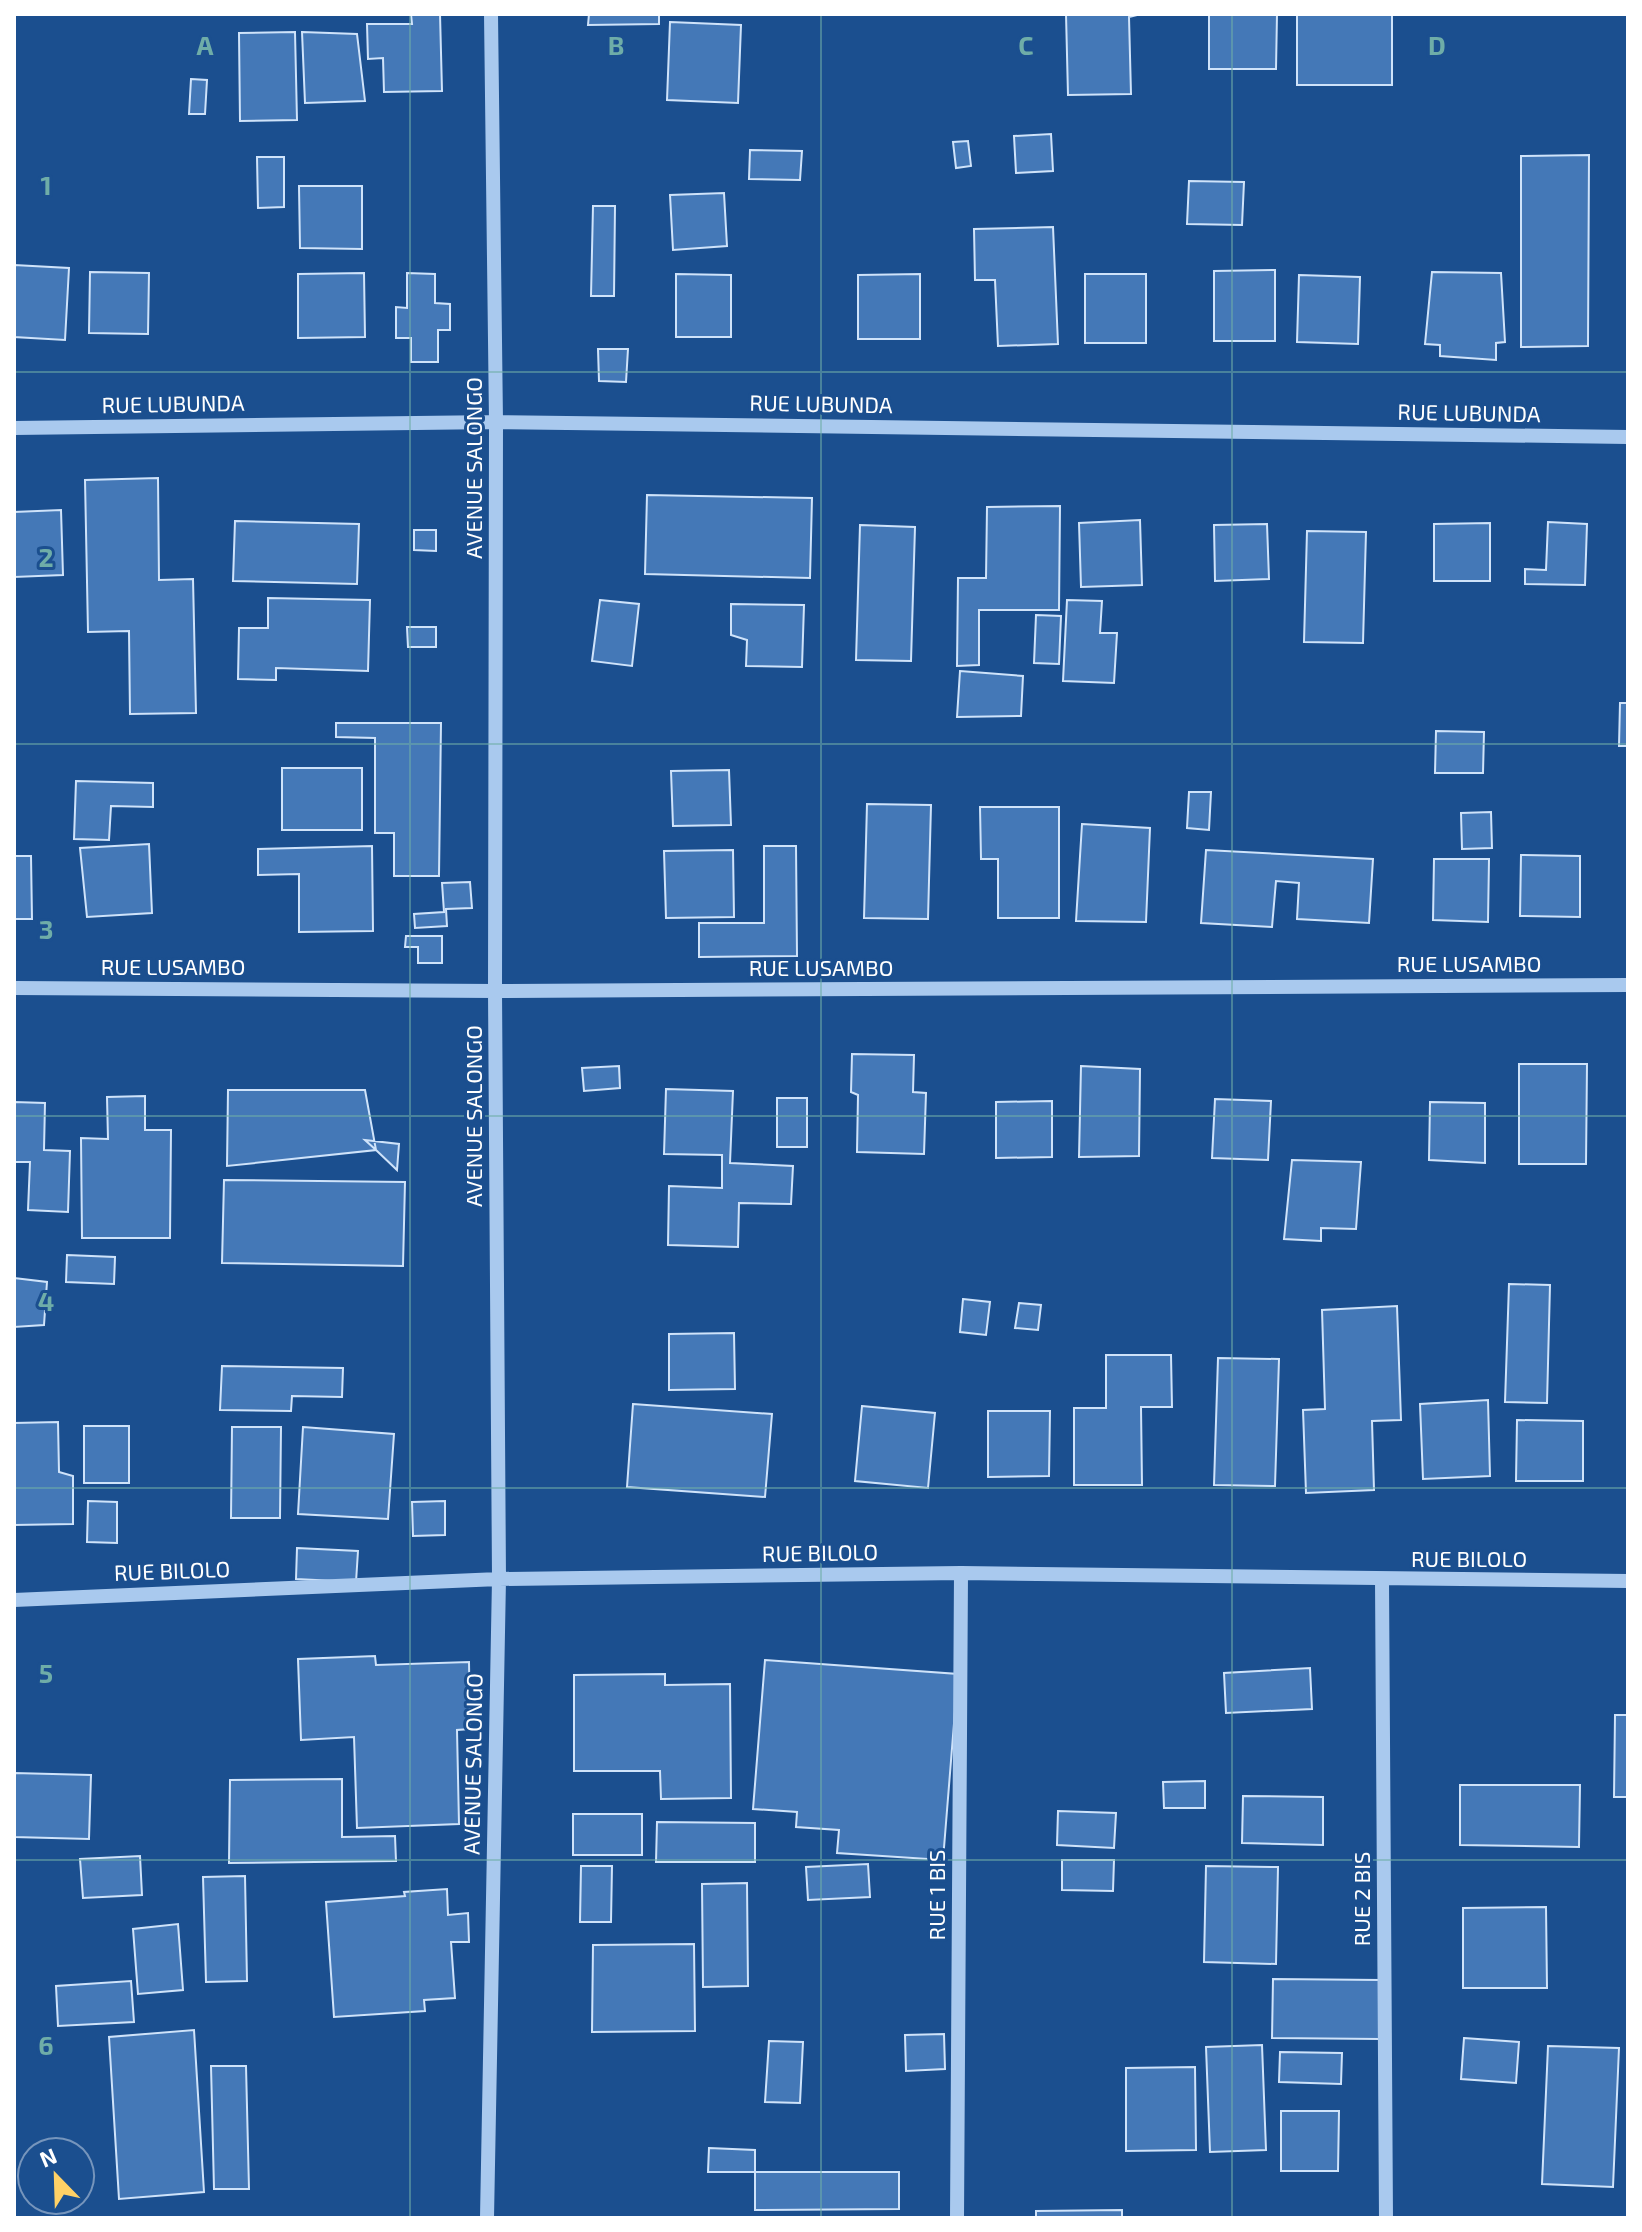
<svg xmlns="http://www.w3.org/2000/svg" width="1642" height="2232" font-family="'Exo 2',sans-serif">
<rect width="100%" height="100%" fill="#1b4f8f"/>
<!-- building -->
<path fill="#4478b7" stroke="#cfe3fa" stroke-width="2" d="M411,14H440L442,91L384,92L383,58L368,59L367,24H412Z
M589,14H659V24L588,25Z
M1066,14H1141L1129,17L1131,94L1068,95Z
M1209,14H1277L1276,69H1209Z
M1297,14H1392V85H1297Z
M670,22L741,25L738,103L667,100Z
M295,32L297,120L240,121L239,33Z
M302,32L357,34L365,101L305,103Z
M191,79L207,80L205,114H189Z
M1051,134L1053,171L1016,173L1014,136Z
M968,141L971,166L956,168L953,142Z
M750,150L802,151L800,180L749,179Z
M1589,155L1588,346L1521,347V156Z
M257,157H284V207L258,208Z
M1189,181L1244,182L1242,225L1187,224Z
M299,186H362V249L300,248Z
M724,193L727,246L673,250L670,195Z
M593,206H615L614,296H591Z
M1053,227L1058,344L998,346L995,280H975L974,229Z
M14,265L69,268L65,340L14,337Z
M1275,270V341H1214V271Z
M90,272L149,273L148,334L89,333Z
M1432,272L1501,273L1505,342L1496,343V360L1440,356V345L1425,344Z
M364,273L365,337L298,338V274Z
M407,273L435,274V303L450,304V330H438V362H411V338H396V307L407,308Z
M676,274L731,275V337H676Z
M920,274V339H858V275Z
M1085,274H1146V343H1085Z
M1299,275L1360,277L1358,344L1297,342Z
M598,349H628L626,382L599,381Z
M158,478L159,580L193,579L196,713L130,714L129,631L88,632L85,480Z
M647,495L812,498L810,578L645,574Z
M1060,506L1059,610H979V665L957,666L958,578H986L987,507Z
M61,510L63,575L14,577V512Z
M1140,520L1142,585L1081,587L1079,523Z
M235,521L359,524L357,584L233,581Z
M1548,522L1587,524L1585,585L1525,584V569L1546,570Z
M1490,523V581H1434V524Z
M1267,524L1269,579L1215,581L1214,525Z
M860,525L915,527L911,661L856,660Z
M414,530H436V551L414,550Z
M1307,531L1366,532L1363,643L1304,642Z
M268,598L370,600L368,671L276,668V680L238,679L239,628H268Z
M600,600L639,604L632,666L592,661Z
M1067,600L1102,601L1100,633H1117L1114,683L1063,681Z
M731,604L804,605L802,667L746,666L747,640L731,635Z
M1036,615L1061,616L1059,664L1034,663Z
M407,627H436V647H408Z
M960,671L1023,676L1021,716L957,717Z
M1620,703H1628V746H1619Z
M336,723H441L439,876H394V833H375V738L336,737Z
M1436,731L1484,732L1483,773H1435Z
M282,768H362V830H282Z
M729,770L731,825L673,826L671,771Z
M76,781L153,783V807L111,806L109,840L74,839Z
M1189,792H1211L1209,830L1187,828Z
M867,804L931,805L928,919L864,918Z
M980,807H1059V918H998V859H981Z
M1491,812L1492,848L1462,849L1461,813Z
M1082,824L1150,828L1146,922L1076,921Z
M149,844L152,913L87,917L80,848Z
M372,846L373,931L299,932V874L258,875V849Z
M764,846H796L797,956L699,957V923H764Z
M733,850L734,917L666,918L664,851Z
M1206,850L1373,859L1369,923L1297,919L1299,883L1276,881L1272,927L1201,923Z
M1521,855L1580,856V917L1520,916Z
M14,856H31L32,919H14Z
M1434,859H1489L1488,922L1433,920Z
M470,882L472,908L446,909L447,926L415,928L414,914L444,912L442,883Z
M406,936H442V963H418V947H405Z
M852,1054L914,1055L913,1092L926,1093L924,1154L857,1152L858,1095L851,1092Z
M1519,1064H1587L1586,1164H1519Z
M619,1066L620,1088L584,1091L582,1068Z
M1081,1066L1140,1069L1139,1156L1079,1157Z
M666,1089L733,1091L730,1163L793,1166L791,1204L739,1203L738,1247L668,1245L669,1186L722,1188V1155L664,1154Z
M228,1090H365L376,1150L227,1166Z
M145,1096V1130H171L170,1238H82L81,1138L108,1139L107,1097Z
M777,1098H807V1147H777Z
M1215,1099L1271,1101L1268,1160L1212,1158Z
M1052,1101V1157L996,1158V1102Z
M14,1102L45,1103L44,1150L70,1151L68,1212L28,1210L30,1162H14Z
M1430,1102L1485,1103V1163L1429,1160Z
M365,1140L399,1144L397,1170L376,1150Z
M1292,1160L1361,1162L1356,1229L1321,1228V1241L1284,1239Z
M224,1180L405,1182L403,1266L222,1263Z
M67,1255L115,1257L114,1284L66,1282Z
M14,1278L47,1282L44,1325L14,1327Z
M1509,1284L1550,1285L1547,1403L1505,1402Z
M963,1299L990,1302L986,1335L960,1332Z
M1019,1303L1041,1305L1038,1330L1015,1328Z
M1397,1306L1401,1420L1372,1421L1374,1490L1306,1493L1303,1410L1325,1409L1322,1310Z
M734,1333L735,1389L669,1390V1334Z
M1106,1355H1171L1172,1407H1141L1142,1485H1074V1408H1106Z
M1218,1358L1279,1359L1275,1486L1214,1485Z
M222,1366L343,1368L342,1397L292,1396L291,1411L220,1410Z
M1488,1400L1490,1476L1423,1479L1420,1404Z
M633,1404L772,1414L765,1497L627,1487Z
M862,1406L935,1413L928,1488L855,1481Z
M988,1411H1050L1049,1476L988,1477Z
M1517,1420L1583,1421V1481H1516Z
M58,1422L59,1472L73,1476V1524L14,1525V1423Z
M84,1426H129V1483H84Z
M232,1427H281L280,1518H231Z
M303,1427L394,1434L388,1519L298,1514Z
M88,1501L117,1502V1543L87,1542Z
M445,1501V1535L413,1536L412,1502Z
M297,1548L358,1551L356,1582L296,1579Z
M375,1656L376,1665L469,1662L470,1729L457,1730L459,1824L357,1828L354,1737L301,1740L298,1659Z
M765,1660L958,1674L943,1860L837,1853L839,1830L796,1827L797,1812L753,1809Z
M1310,1668L1312,1709L1226,1713L1224,1673Z
M665,1674V1685L730,1684L731,1798L661,1799L660,1771H574V1675Z
M1615,1715H1628V1797H1614Z
M14,1773L91,1775L89,1839L14,1837Z
M342,1779V1837L395,1836L396,1861L229,1863L230,1780Z
M1205,1781V1808H1164L1163,1782Z
M1460,1785H1580L1579,1847L1460,1845Z
M1243,1796L1323,1797V1845L1242,1843Z
M1058,1811L1116,1813L1114,1848L1057,1845Z
M573,1814H642V1855H573Z
M657,1822L755,1823V1862H656Z
M140,1856L142,1895L83,1898L80,1859Z
M1062,1860H1114L1113,1891L1062,1890Z
M868,1864L870,1897L808,1900L806,1867Z
M581,1866H612L611,1922H580Z
M1206,1866L1278,1867L1276,1964L1204,1962Z
M245,1876L247,1981L206,1982L203,1877Z
M747,1883L748,1986L703,1987L702,1884Z
M447,1889L448,1915L468,1913L469,1942H451L455,1998L424,2000L425,2011L334,2017L326,1902L405,1896L404,1892Z
M1546,1907L1547,1988H1463V1908Z
M178,1924L183,1990L138,1994L133,1929Z
M694,1944L695,2031L592,2032L593,1945Z
M1273,1979L1381,1980L1380,2039L1272,2038Z
M131,1981L134,2022L58,2026L56,1986Z
M194,2030L204,2192L119,2199L109,2037Z
M944,2034L945,2069L906,2071L905,2035Z
M1464,2038L1519,2042L1516,2083L1461,2079Z
M769,2041L803,2042L800,2103L765,2102Z
M1262,2045L1266,2150L1210,2152L1206,2047Z
M1548,2046L1619,2048L1613,2187L1542,2184Z
M1280,2052L1342,2053L1341,2084L1279,2082Z
M211,2066H246L249,2189H214Z
M1195,2067L1196,2150L1126,2151V2068Z
M1281,2111H1339L1338,2171H1281Z
M709,2148L755,2150V2172H708Z
M755,2172H899V2209L755,2210Z
M1122,2210V2218H1036V2211Z"/>
<g fill="none" stroke-linecap="round" stroke-linejoin="round">
<!-- minor -->
<path stroke="#a9c9ee" stroke-width="14" d="M14,428L496,422L1628,437
M14,988L495,991L1628,985
M1382,1580L1386,2218
M14,1600L499,1579L961,1573L1628,1581
M487,2218L499,1579L495,991L496,422L491,14
M957,2218L961,1573"/>
</g>
<!-- grid -->
<path fill="none" stroke="#6fada8" stroke-width="2" stroke-opacity="0.55" d="M410,14V2218M821,14V2218M1232,14V2218M14,372H1628M14,744H1628M14,1116H1628M14,1488H1628M14,1860H1628"/>
<g text-anchor="middle" stroke-width="6" stroke-linejoin="round" paint-order="stroke">
<!-- street labels -->
<g font-size="22" fill="#fff" stroke="#1b4f8f">
<text transform="translate(173 404) rotate(-1)" y="8">RUE LUBUNDA</text>
<text transform="translate(821 404) rotate(1)" y="8">RUE LUBUNDA</text>
<text transform="translate(1469 413) rotate(1)" y="8">RUE LUBUNDA</text>
<text transform="translate(474 468) rotate(-90)" y="8">AVENUE SALONGO</text>
<text x="1469" y="972">RUE LUSAMBO</text>
<text x="173" y="975">RUE LUSAMBO</text>
<text x="821" y="976">RUE LUSAMBO</text>
<text transform="translate(474 1116) rotate(-90)" y="8">AVENUE SALONGO</text>
<text transform="translate(820 1553) rotate(-1)" y="8">RUE BILOLO</text>
<text x="1469" y="1567">RUE BILOLO</text>
<text transform="translate(172 1571) rotate(-2)" y="8">RUE BILOLO</text>
<text transform="translate(473 1764) rotate(-89)" y="8">AVENUE SALONGO</text>
<text transform="translate(937 1895) rotate(-90)" y="8">RUE 1 BIS</text>
<text transform="translate(1362 1899) rotate(-90)" y="8">RUE 2 BIS</text>
</g>
</g>
<g font-size="26" text-anchor="middle" font-weight="bold" fill="#6fada8" stroke="#1b4f8f" stroke-width="6" stroke-linejoin="round" paint-order="stroke">
<text x="205" y="55">A</text>
<text x="616" y="55">B</text>
<text x="1026" y="55">C</text>
<text x="1437" y="55">D</text>
<text x="46" y="195">1</text>
<text x="46" y="567">2</text>
<text x="46" y="939">3</text>
<text x="46" y="1311">4</text>
<text x="46" y="1683">5</text>
<text x="46" y="2055">6</text>
</g>
<!-- border -->
<rect width="1642" height="2232" fill="none" stroke="#ffffff" stroke-width="32"/>
<!-- north arrow -->
<g transform="translate(56 2176) rotate(337)"><circle r="38" fill="#1b4f8f" stroke="#7695bc" stroke-width="2"/>
<path d="M0-6L14 30L0 20L-14 30Z" fill="#ffd166"/>
<text y="-12" font-size="22" font-weight="bold" text-anchor="middle" fill="#ffffff">N</text>
</g>
</svg>
